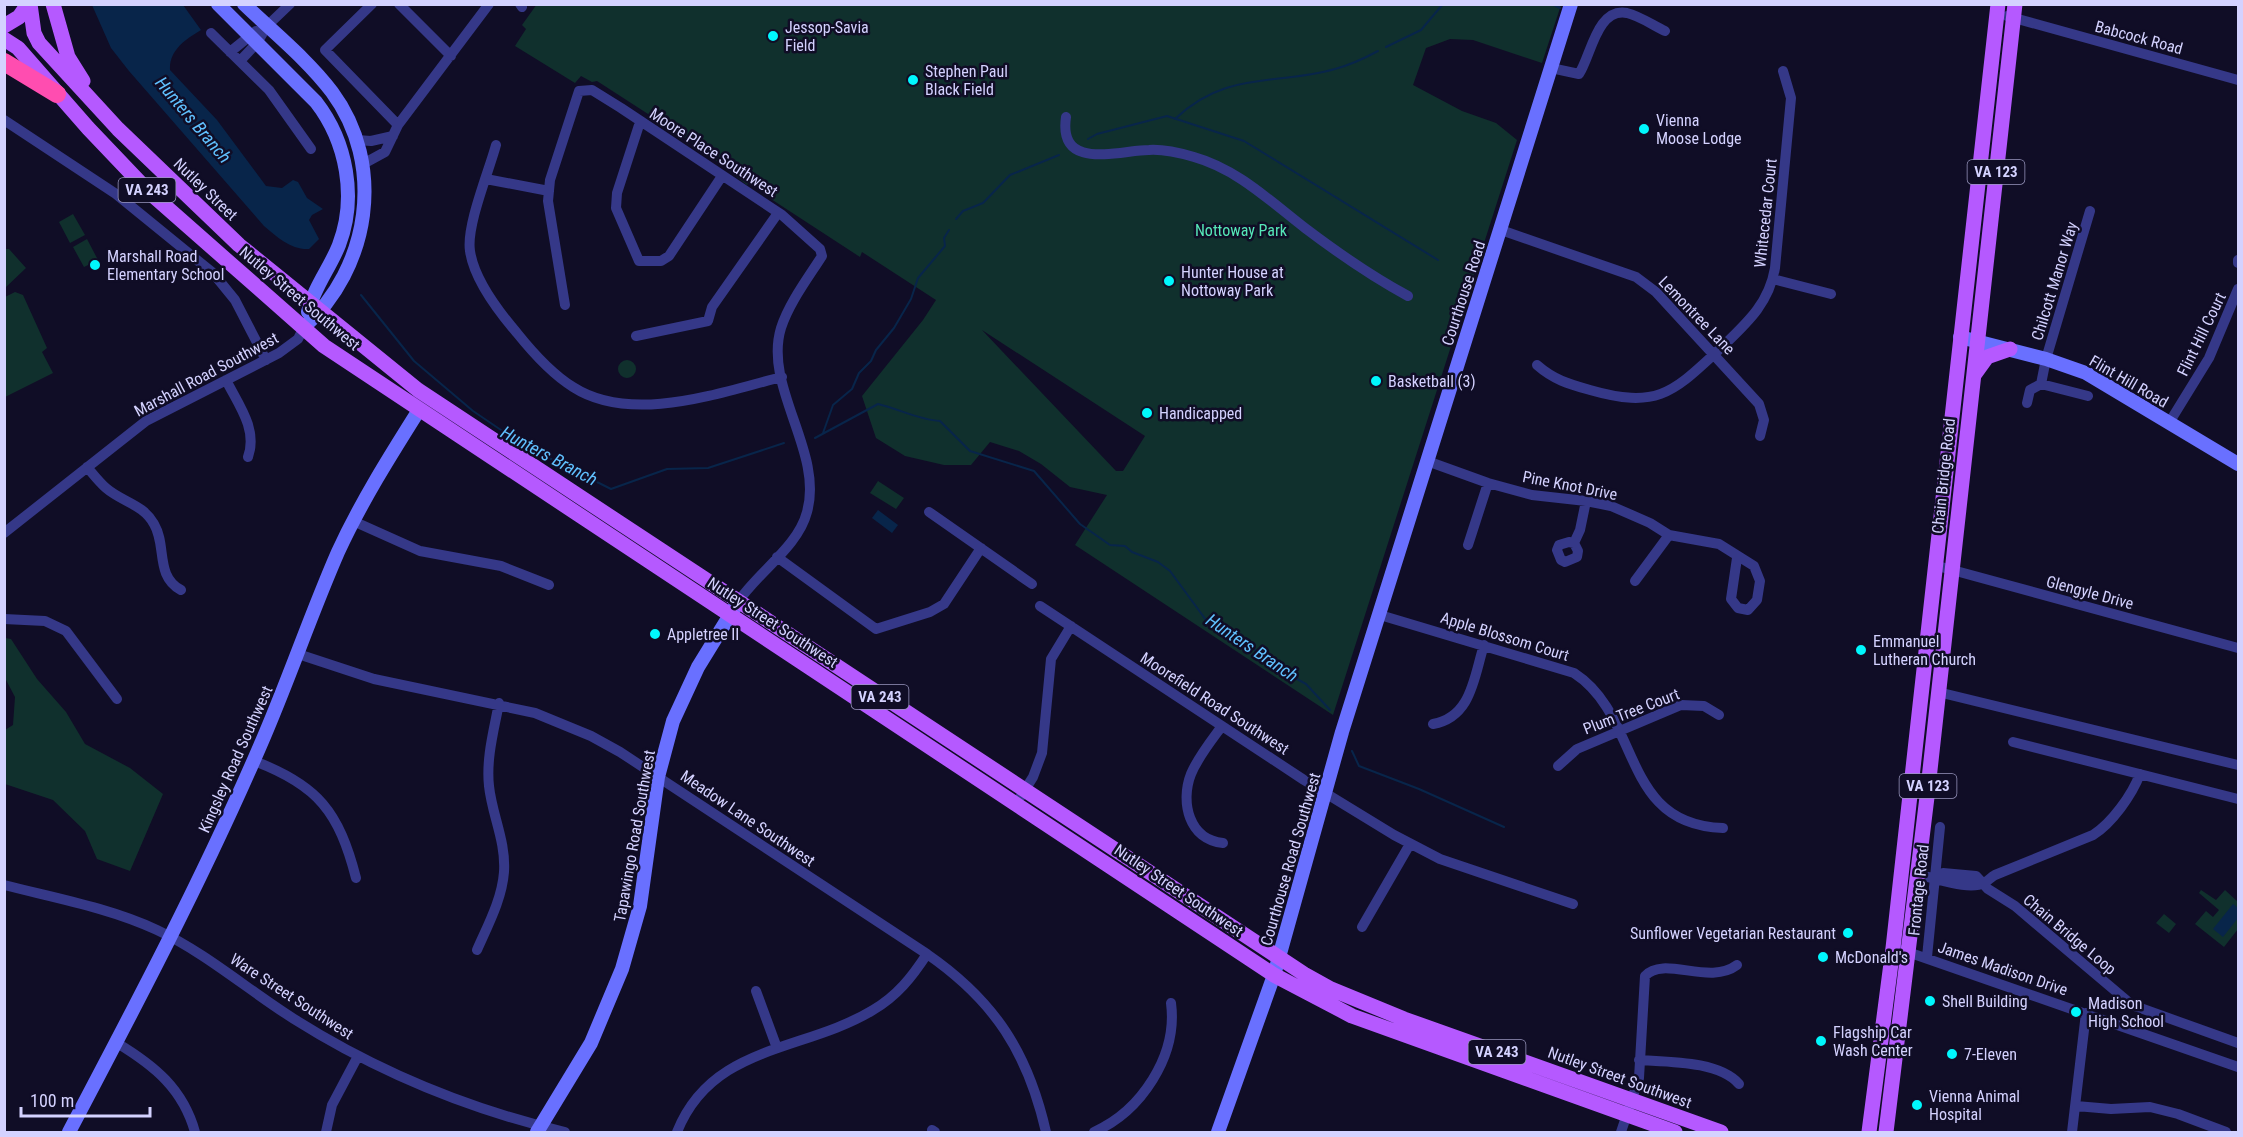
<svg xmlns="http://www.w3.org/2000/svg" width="2243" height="1137" font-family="'Roboto Condensed',sans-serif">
<rect width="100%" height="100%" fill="#100d26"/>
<!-- green -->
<path fill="#10302d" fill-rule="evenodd" d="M537,4L1561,5L1542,63L1473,40L1450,39L1426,48L1413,85L1462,111L1496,123L1517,140L1333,715L1075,545L1107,495L1070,487L1041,464L1019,451L990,442L971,465H944L905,456L876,438L862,396L923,320L936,300L862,252L860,257L771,199L773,195L751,180L747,185L696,145L597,81L592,82L581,76L575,83L515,46L526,29L522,25ZM982,330L1145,436L1123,471H1116Z
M73,214L85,235L70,243L59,222Z
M87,239L98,260L84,267L73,247Z
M5,249H9L26,268L5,288Z
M15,292L23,295L47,348L42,352L53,373L5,397V297Z
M618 369a9 9 0 1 1 18 0a9 9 0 1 1-18 0Z
M878,481L904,498L896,509L870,493Z
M5,638L11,639L37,679L66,712L85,744L130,768L163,794L130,871L97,859L85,831L53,800L5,784V730L13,725L15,697L5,678Z
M2201,890L2216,900L2225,890L2238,902V929L2224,947L2195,924L2206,911L2213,917L2219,910L2199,893Z
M2164,914L2176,924L2169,933L2156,923Z"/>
<!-- water -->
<path fill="#08254a" d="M92,5H183L201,30C186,39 169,50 170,70L217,120L266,186L282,188L293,180L298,182L307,198L323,209L312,215L309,220L319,239L309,249C291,250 277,237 264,226L129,71L111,48Z
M878,510L898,525L892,533L872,518Z
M2233,904L2238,908V918L2223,937L2213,929Z"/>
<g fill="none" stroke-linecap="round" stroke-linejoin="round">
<!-- stream -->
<path stroke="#08254a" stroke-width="2" d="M1552,4L1560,8
M1386,47L1421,30L1443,4
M1175,119C1226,70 1275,86 1335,69C1350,65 1365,58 1378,51
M1088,139L1097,134L1167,116L1244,141L1438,260
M956,219L963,211L983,203L1010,175L1059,155
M361,295L414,361L473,411L523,445L611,489L667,469L708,468L784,443
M823,433L833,405L852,389L859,373L871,361L876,350L894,328L911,299L918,278L945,246L944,238L949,230
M815,438L878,404C899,409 919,420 940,421L970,451L1034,471L1080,524L1110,545L1125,546L1132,552L1158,562L1170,571L1206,620L1220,630L1249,643L1266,662L1306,684L1330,710
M1352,751L1359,766L1419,789L1504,827"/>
<!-- street -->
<path stroke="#353888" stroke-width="10" d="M372,4L325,50L398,125
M399,4L451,56
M520,4L522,7
M2007,16L2238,80
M211,33L269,90L311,149
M230,52L256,31
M240,61L257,43L267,26L290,4
M1551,68L1579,74C1591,56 1597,7 1627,13C1640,16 1654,26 1665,31
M1066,117C1058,172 1120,150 1149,150C1164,149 1180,153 1194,157C1237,169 1270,201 1305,228C1338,253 1371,276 1408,296
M4,120L116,194L213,273L235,300L266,360
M640,122L617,193L616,208L639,261H661L669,256L722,176
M357,140L371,141L393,136
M496,145C489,171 466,226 470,251C474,279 499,312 517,333C533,353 552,374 573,387C632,425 721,392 782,377
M363,164L385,152L398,125L489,4
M486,179L549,191
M1501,230L1636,277L1656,292L1759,404L1764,420L1760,436
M2238,260V263
M1773,279L1831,294
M565,305L548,201L550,180L579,91L592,90L621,108L782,215L820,249L822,256C808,278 789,303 781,328C763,387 824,452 807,512C798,547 758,572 738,602
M636,336L708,321L712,307L778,213
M1537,365C1554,380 1569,384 1590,390C1660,410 1674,391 1723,346C1748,322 1769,303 1775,268L1791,98L1783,71
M226,380C238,404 258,429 248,457
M2041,384L2088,396
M2027,403L2030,390L2041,384L2046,359L2090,211
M2169,423L2209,358L2238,289
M1427,461L1488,483L1532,495L1586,501L1611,506L1650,523L1669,535L1719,544L1754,566L1760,581L1757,600L1748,610L1738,608L1731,599L1737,558
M87,467C93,474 99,482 106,488C122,502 143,504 154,524C167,546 155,576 181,590
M929,512L1032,584
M353,521L420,551L501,566L549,585
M4,533L146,421L279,353L298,339L304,327
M1574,543L1569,542L1559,545L1557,550L1561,560L1565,562L1577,557L1578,551L1574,543L1580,530L1586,501
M1468,545L1488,483
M777,557L876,629L930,612L944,604L981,548
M1934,565L2238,648
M1635,581L1669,535
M1040,606L1304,780L1394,835L1440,859L1573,904
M1380,615L1574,673C1642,717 1620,825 1723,828
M4,619L45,621L66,631L117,699
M298,654L374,679L535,713L591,736L620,752L927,954C995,1001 1028,1053 1046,1132
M1938,692L2238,765
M1433,724C1472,717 1474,676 1484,645
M1222,726C1211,741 1198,757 1191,774C1180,802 1189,840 1223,843
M2013,742L2238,799
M254,761C318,785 339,812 356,878
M1558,766L1577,749L1681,705L1704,706L1719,715
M1021,796L1033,777L1042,753L1051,659L1071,626
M1918,875C1934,877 1968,891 1984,883C1988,881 1991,877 1995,875L2093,835C2112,823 2132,795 2140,774
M1935,877L1943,873L1976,876L1988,889L2015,906L2132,1005L2238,1043
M4,885C55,898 110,908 157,930C206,953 248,990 294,1019C378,1072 468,1109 565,1132
M1362,927L1410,844
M477,950C488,925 502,899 504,872C506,841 492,815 489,786C486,758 494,730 499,703
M1902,950L2238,1067
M1927,957L1940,827
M756,991L777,1048
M117,1043C155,1066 183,1089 195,1132
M1639,1060C1669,1062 1719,1061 1739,1084
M2076,1106L2111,1109L2150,1107L2178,1114L2226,1132
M932,1130L935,1132
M326,1132L332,1105L358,1056
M677,1132C712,1044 804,1052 873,1010C897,996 912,977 927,954
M1094,1132C1141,1111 1178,1056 1171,1003
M1621,1132L1639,1078L1645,976C1664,955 1709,986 1737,965
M2072,1132L2086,1013"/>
<!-- secondary -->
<path stroke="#6970ff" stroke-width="14" d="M218,4L316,102C347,142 357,198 339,245C330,268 314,287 308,312
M244,4C273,32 307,59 332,92C386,165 370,268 304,327
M1960,337L2046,359L2086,373L2238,464
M69,1132C136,1005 203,878 260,746C288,682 310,616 338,552C361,502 390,456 419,410
M537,1132L591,1043L622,969L640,906L658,777L673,721L698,667L738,602
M1218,1132L1274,975L1342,732L1571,4"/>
<!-- primary -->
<path stroke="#b559ff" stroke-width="15" d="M30,4L34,33L39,43L118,129L239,245L418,390L1304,974L1331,989L1404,1019L1721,1132
M53,4L68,57L83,81
M4,26L19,17L28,4
M4,39L18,48L88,128L148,191L324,346L1274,975L1352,1016L1675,1132
M1974,375L1987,357L2010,349
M1869,1132L1893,948L1998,4
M1886,1132L1927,797L2015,4"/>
<!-- highway -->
<path stroke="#ff4db0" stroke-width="18" d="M4,62L57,94"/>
</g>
<!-- markers -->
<g fill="#00f7fd" stroke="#100d26" stroke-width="2">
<circle cx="773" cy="36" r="6"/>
<circle cx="913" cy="80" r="6"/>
<circle cx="1644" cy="129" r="6"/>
<circle cx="95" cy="265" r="6"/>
<circle cx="1169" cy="281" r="6"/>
<circle cx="1376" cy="381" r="6"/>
<circle cx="1147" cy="413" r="6"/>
<circle cx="655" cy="634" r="6"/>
<circle cx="1861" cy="650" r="6"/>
<circle cx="1848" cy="933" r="6"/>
<circle cx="1823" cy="957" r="6"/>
<circle cx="1930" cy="1001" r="6"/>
<circle cx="2076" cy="1012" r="6"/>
<circle cx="1821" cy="1041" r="6"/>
<circle cx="1952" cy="1054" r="6"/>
<circle cx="1917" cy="1105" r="6"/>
</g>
<g text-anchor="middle" stroke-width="5" stroke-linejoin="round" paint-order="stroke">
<!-- shield labels -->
<g fill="#100d26" stroke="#9997be" stroke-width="1.5">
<rect x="1967.5" y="160" width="57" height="24" rx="4.5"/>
<rect x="118.5" y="178" width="57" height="24" rx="4.5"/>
<rect x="851.5" y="685" width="57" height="24" rx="4.5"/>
<rect x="1899.5" y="774" width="57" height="24" rx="4.5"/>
<rect x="1468.5" y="1040" width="57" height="24" rx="4.5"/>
</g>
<g font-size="15" font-weight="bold" fill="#d4d2ff">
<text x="1996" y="177">VA 123</text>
<text x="147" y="195">VA 243</text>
<text x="880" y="702">VA 243</text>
<text x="1928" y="791">VA 123</text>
<text x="1497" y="1057">VA 243</text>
</g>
<!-- poi labels -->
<g font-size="16" fill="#d4d2ff" stroke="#100d26" text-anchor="start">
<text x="785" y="33">Jessop-Savia<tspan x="785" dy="18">Field</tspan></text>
<text x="925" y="77">Stephen Paul<tspan x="925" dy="18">Black Field</tspan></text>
<text x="1656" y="126">Vienna<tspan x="1656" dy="18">Moose Lodge</tspan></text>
<text x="107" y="262">Marshall Road<tspan x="107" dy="18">Elementary School</tspan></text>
<text x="1181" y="278">Hunter House at<tspan x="1181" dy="18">Nottoway Park</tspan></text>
<text x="1388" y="387">Basketball (3)</text>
<text x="1159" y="419">Handicapped</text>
<text x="667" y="640">Appletree II</text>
<text x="1873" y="647">Emmanuel<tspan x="1873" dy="18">Lutheran Church</tspan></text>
<text x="1836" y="939" text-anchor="end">Sunflower Vegetarian Restaurant</text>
<text x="1835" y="963">McDonald's</text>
<text x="1942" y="1007">Shell Building</text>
<text x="2088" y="1009">Madison<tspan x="2088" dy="18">High School</tspan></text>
<text x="1833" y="1038">Flagship Car<tspan x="1833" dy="18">Wash Center</tspan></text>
<text x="1964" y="1060">7-Eleven</text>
<text x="1929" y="1102">Vienna Animal<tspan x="1929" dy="18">Hospital</tspan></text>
</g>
<!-- street labels -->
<g font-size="16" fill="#d4d2ff" stroke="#100d26">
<text transform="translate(2139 37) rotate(15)" y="6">Babcock Road</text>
<text transform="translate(714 152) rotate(33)" y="6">Moore Place Southwest</text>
<text transform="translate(206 189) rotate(44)" y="6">Nutley Street</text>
<text transform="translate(1765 213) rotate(-84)" y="6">Whitecedar Court</text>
<text transform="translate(2054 281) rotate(-73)" y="6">Chilcott Manor Way</text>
<text transform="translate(1463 293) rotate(-72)" y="6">Courthouse Road</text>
<text transform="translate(300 298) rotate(40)" y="6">Nutley Street Southwest</text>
<text transform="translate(1697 315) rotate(46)" y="6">Lemontree Lane</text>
<text transform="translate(2201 334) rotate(-64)" y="6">Flint Hill Court</text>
<text transform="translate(206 374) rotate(-28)" y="6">Marshall Road Southwest</text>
<text transform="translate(2129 381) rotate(30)" y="6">Flint Hill Road</text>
<text transform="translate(1943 476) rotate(-84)" y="6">Chain Bridge Road</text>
<text transform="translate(1570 485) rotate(11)" y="6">Pine Knot Drive</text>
<text transform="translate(2090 592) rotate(15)" y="6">Glengyle Drive</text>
<text transform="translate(773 622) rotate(33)" y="6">Nutley Street Southwest</text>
<text transform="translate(1505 636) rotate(17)" y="6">Apple Blossom Court</text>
<text transform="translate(1215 703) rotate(33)" y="6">Moorefield Road Southwest</text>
<text transform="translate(1631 711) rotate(-21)" y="6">Plum Tree Court</text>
<text transform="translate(235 759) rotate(-66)" y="6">Kingsley Road Southwest</text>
<text transform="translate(748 818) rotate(34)" y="6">Meadow Lane Southwest</text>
<text transform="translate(634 836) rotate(-80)" y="6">Tapawingo Road Southwest</text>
<text transform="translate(1290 859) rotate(-74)" y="6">Courthouse Road Southwest</text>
<text transform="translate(1179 890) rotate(34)" y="6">Nutley Street Southwest</text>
<text transform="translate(1918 890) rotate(-84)" y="6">Frontage Road</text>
<text transform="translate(2070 934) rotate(40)" y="6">Chain Bridge Loop</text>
<text transform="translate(2003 968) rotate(19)" y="6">James Madison Drive</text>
<text transform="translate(292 996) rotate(33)" y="6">Ware Street Southwest</text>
<text transform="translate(1620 1077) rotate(20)" y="6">Nutley Street Southwest</text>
</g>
<!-- park labels -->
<g font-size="16" fill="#56e7b8" stroke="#100d26">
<text x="1241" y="236">Nottoway Park</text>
</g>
<!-- water labels -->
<g font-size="18" font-style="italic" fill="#60c1ff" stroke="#100d26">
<text transform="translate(193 120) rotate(50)" y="6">Hunters Branch</text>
<text transform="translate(549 456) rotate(28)" y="6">Hunters Branch</text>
<text transform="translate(1252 648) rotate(34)" y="6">Hunters Branch</text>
</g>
</g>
<!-- border -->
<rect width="2243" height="1137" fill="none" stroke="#d4d2ff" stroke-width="12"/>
<!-- scale -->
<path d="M21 1107v9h129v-9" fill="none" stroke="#d4d2ff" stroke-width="3"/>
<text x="30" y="1107" font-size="18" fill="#d4d2ff" stroke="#100d26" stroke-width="4.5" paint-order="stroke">100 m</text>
</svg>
